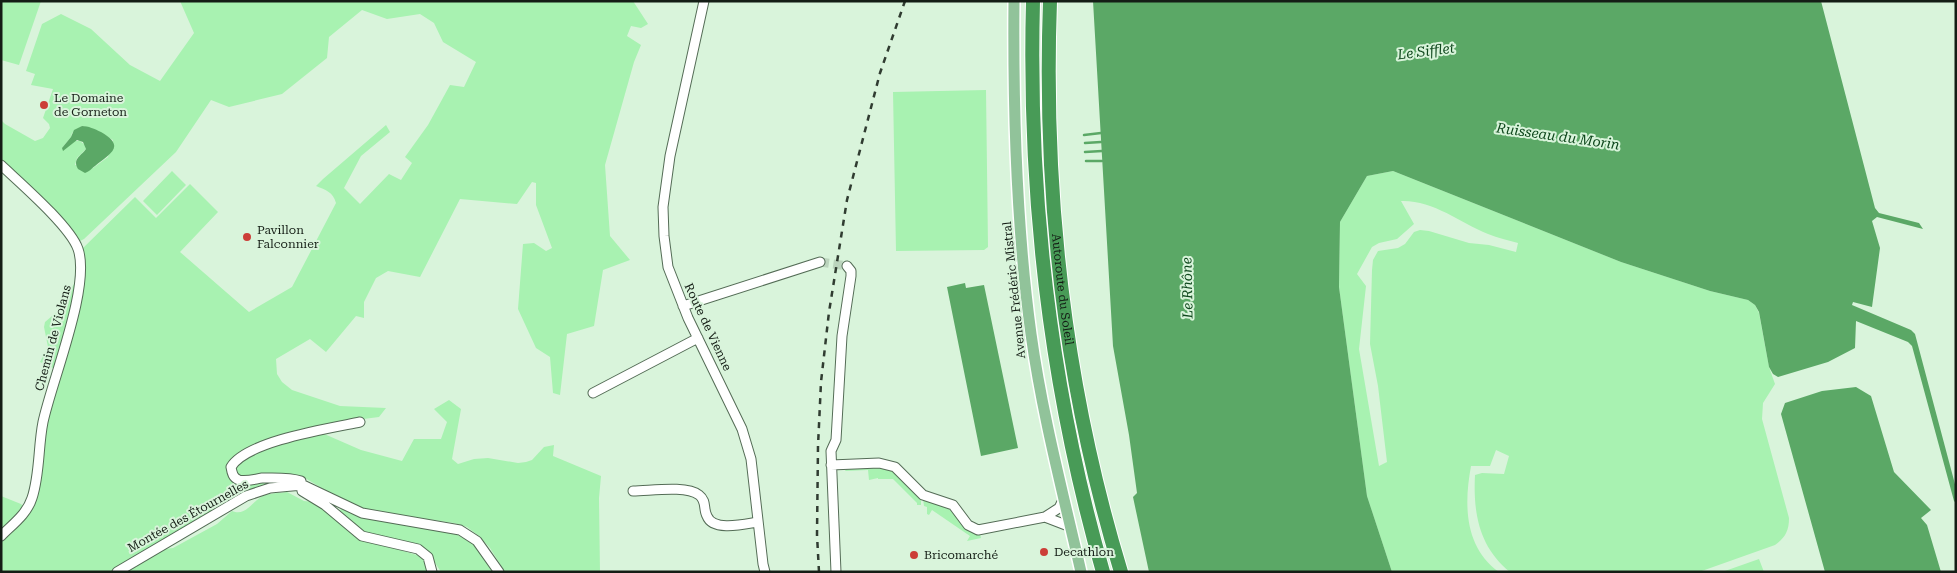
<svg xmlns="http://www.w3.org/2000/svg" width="1957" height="573" font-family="'Roboto Serif',serif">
<rect width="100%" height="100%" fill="#d9f4db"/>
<!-- green -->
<path fill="#a8f2b1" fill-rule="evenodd" d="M1,1H41L19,65L1,60Z
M180,1H633L648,24L641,28L631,26L627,36L641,45L634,62L605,165L610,236L630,260L603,270L594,326L567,334L560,395L553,393L550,357L536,348L518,309L523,244L534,243L546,251L552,248L536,205V183L532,182L517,204L460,199L420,277L388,271L376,278L364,302V318L356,316L326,352L310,339L276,359L277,374L282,382L292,390L340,406L386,408L379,417L348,421L277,436L238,456L229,475L272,482L273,484L245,493L153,546L113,572H1V540L27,515L47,420L59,377L82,249L135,197L156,218L190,184L218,212L180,252L249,312L292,287L336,203C333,192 326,190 316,186L323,179L386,125L390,132L361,156L344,188L360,204L389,174L401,180L412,163L405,157L428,125L450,85L464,87L476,62L443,42L434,23L420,14L387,19L362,10L329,37L327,58L282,94L229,107L211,100L176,152L84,239L78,242L1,159V120L5,124L35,141L43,138L50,128L49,124L43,118L53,89L31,85L35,74L26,71L42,24L61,14L91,29L130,65L160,81L194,33ZM82,126L98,131L113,140L108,157L93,168L75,165L77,158L86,149L85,145L80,141H74L62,148L71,137L72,133Z
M986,90L988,247L984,250L896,251L893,92Z
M172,171L186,185L157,215L143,201Z
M1393,171L1621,262L1710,291L1748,300L1755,305L1759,313L1769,367L1775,384L1763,403L1762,419L1789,518C1789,531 1785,538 1775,545L1699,572H1510C1479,547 1473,513 1475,475L1482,473L1504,474L1509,456L1496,450L1490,466H1471C1464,504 1464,547 1499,572H1392L1367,496L1339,287L1340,222L1367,176ZM1401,201C1433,200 1459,222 1488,234C1498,238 1508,240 1518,243L1516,252L1489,245L1469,243L1429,231L1420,230L1414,232L1405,244L1398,248L1378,251L1373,260L1372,270L1370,344L1378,386L1387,462L1379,466L1359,349L1366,286L1357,274L1372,247L1379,243L1397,239L1414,224Z
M77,279L75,290L55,369L40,362L48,347L44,327L45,322L58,311Z
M449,400L461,409L452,459L458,464L474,459L488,458L518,463L526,462L532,460L544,447L554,445L553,456L601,476L599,498L600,572H505L490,548L479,536L467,527L454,523L384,513L361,508L340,499L305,478L293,475L241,477L235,470L236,465L261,450L322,433L361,450L402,461L414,439H441L447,422L434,409Z
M883,466L890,468L921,497V505H917V503L893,479H878V478L869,480L868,470L845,471L847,468Z
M287,492L304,501L314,502L325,509L363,539L420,556L425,560L430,572H125L159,550L173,548L217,524L232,511C246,517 252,501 263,496C270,493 280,493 287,492Z
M1,496L21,504L24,507L1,531Z
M923,499L952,510L965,529L980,534L981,538L967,541L970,536L932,510L929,515L927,514V507L924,506Z
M342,508L362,518L454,533L475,545L494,572H441L428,552L423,548C403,543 377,541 359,530C351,525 345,518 339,511Z
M1759,559L1764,572H1722Z"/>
<!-- water -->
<path fill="#5ba866" d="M1093,1H1821L1875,208L1879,213L1919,223L1923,229L1877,217L1872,221L1880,248L1872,307L1853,302L1852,305L1911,330L1915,334L1956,488V503L1954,501L1912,346L1908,342L1856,321L1855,348L1828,362L1778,377L1773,374L1769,367L1759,312L1755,305L1748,300L1710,291L1621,262L1393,171L1367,176L1340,222L1339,287L1367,496L1392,572H1149L1133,497L1137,493L1129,435L1113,346Z
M82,126C88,126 95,129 101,132C127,147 109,154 95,166C91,169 90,171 85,173L78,169C72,159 81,156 86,149L83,142L77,140L63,151L62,148L71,137L74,130Z
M965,283L966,288L984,285L1018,448L981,456L947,287Z
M1856,387L1871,396L1894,472L1931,510L1921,518L1927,525L1941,572H1825L1781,414L1785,403L1822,391Z"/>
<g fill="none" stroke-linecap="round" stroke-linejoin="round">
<!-- stream -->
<path stroke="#5ba866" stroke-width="2.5" d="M1084,135L1101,133
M1085,143L1101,142
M1085,152L1102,151
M1086,161H1102"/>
<!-- minor-tunnel -->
<path stroke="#bbd4bd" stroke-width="9" stroke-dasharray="9 4.5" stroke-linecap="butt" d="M820,262L847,266"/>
<defs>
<path id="minor" d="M704,1L670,156L663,207L664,236L668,267L688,318L742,429L751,459L763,564L765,572
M1,165C20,183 70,226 78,249C91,286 52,380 43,422C38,447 40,474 32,498C27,514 13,524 1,536
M683,306L820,262
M593,393L698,338
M360,422C331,428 246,441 231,467C232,473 233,478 239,480C246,482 255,479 262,478C275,478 289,477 301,481L302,491L325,505L362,536L418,549L428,557L432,572
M831,465L879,463L895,467L923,495L953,505L968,525L978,530L1045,517L1059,508L1064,498
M633,491C650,491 686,485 699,495C707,501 703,509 707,516C713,532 745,524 758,522
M1045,517L1071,527
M117,572L246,496L270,488L303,485L362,513L460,530L477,541L499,572
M836,572L831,451L836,440L842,336L851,276V271L847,266"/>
<path id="major" d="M1014,1C1013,112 1016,224 1031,334C1042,414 1063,493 1081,572"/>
<g id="highway">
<path d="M1033,1C1028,193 1050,387 1103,572"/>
<path id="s1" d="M1050,1C1043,193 1065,388 1121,572"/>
</g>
</defs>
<!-- minor casing -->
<use href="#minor" stroke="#546c56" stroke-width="11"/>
<!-- major casing -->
<use href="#major" stroke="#fff" stroke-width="14"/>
<!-- highway casing -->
<use href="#highway" stroke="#fff" stroke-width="16"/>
<!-- minor -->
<use href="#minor" stroke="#fff" stroke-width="9"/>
<!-- major -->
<use href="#major" stroke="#91c39a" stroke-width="11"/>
<!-- highway -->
<use href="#highway" stroke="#489b57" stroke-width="14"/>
<!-- rail -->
<path stroke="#303c31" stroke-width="2.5" stroke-dasharray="6 6" stroke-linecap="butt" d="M819,572L817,535L818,446L821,382L829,312L847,200L880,73L905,1"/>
</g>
<!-- markers -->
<g fill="#cc3e38" stroke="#d9f4db" stroke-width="2">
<circle cx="44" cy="105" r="5"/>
<circle cx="247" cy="237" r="5"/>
<circle cx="1044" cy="552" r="5"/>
<circle cx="914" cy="555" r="5"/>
</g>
<g text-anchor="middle" stroke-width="4" stroke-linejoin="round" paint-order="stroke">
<!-- poi labels -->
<g font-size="12" fill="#141d15" stroke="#d9f4db" text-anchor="start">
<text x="54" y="102">Le Domaine<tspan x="54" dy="14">de Gorneton</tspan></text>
<text x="257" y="234">Pavillon<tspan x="257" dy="14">Falconnier</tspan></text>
<text x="1054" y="556">Decathlon</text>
<text x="924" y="559">Bricomarché</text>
</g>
<!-- street labels -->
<g font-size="12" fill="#141d15" stroke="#d9f4db">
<text dy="4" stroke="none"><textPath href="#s1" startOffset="289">Autoroute du Soleil</textPath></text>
<text transform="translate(1014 290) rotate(-96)" y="4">Avenue Frédéric Mistral</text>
<text transform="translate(708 327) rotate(65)" y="4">Route de Vienne</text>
<text transform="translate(53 338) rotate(-75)" y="4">Chemin de Violans</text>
<text transform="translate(188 516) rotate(-29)" y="4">Montée des Étournelles</text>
</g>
<!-- water labels -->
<g font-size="14" font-style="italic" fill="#0f481d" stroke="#d9f4db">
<text transform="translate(1426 51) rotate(-7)" y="5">Le Sifflet</text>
<text transform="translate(1558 136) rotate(8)" y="5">Ruisseau du Morin</text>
<text transform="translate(1187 288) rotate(-91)" y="5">Le Rhône</text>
</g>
</g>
<!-- border -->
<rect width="1957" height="573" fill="none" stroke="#141d15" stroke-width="5"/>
</svg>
